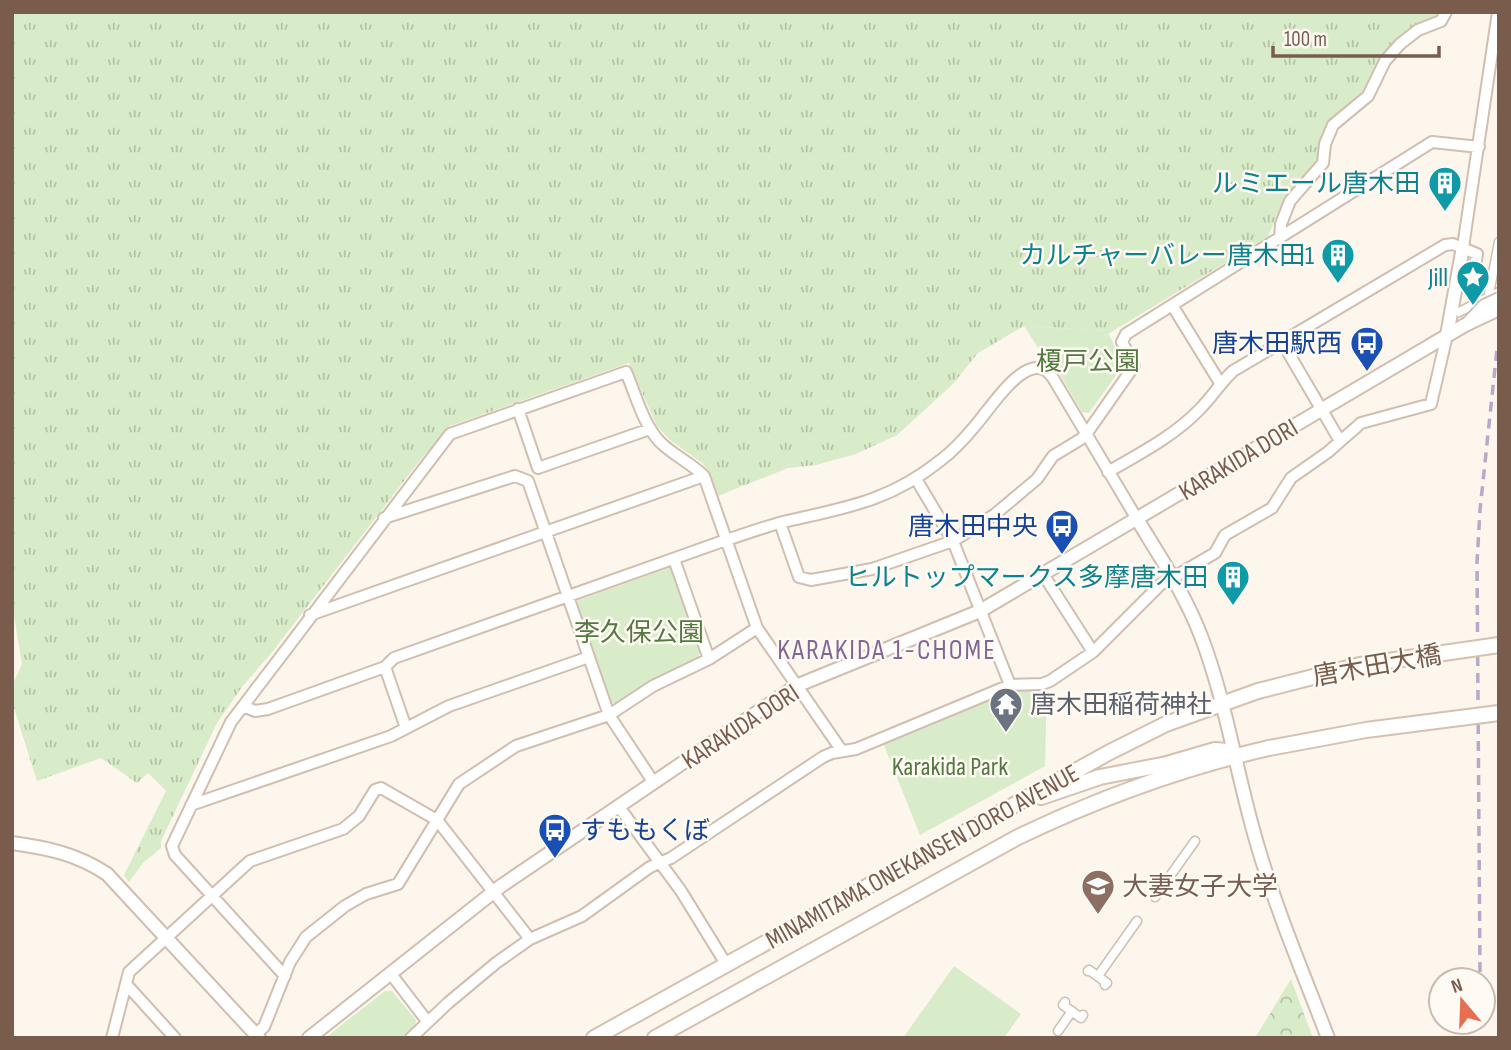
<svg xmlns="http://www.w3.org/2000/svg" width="1511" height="1050" font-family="'Sofia Sans Condensed','Noto Sans JP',sans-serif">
<defs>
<pattern id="grass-tufts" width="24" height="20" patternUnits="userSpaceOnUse" patternTransform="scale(1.75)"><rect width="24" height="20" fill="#d8ecc9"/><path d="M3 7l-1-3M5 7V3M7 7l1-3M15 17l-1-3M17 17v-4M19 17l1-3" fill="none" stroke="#b4c2a5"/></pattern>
<pattern id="forest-crowns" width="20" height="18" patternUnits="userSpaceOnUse" patternTransform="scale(1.75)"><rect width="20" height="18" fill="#d8ecc9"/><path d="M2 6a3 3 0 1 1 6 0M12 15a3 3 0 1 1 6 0" fill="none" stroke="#b4c2a5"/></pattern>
</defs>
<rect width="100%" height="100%" fill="#fdf6ec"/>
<!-- grass -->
<path fill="url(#grass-tufts)" d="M12,12H1440L1438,16L1418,24L1395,40L1384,54L1366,88L1356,100L1328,123L1320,140L1317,161L1283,200L1268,237L1108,334L1106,331L1024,326L978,353L952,385L897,435L856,454L816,465L788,468L718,496L710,473L702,463L670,440L657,426L629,363L450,426L421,459L273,651L242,687L217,723L161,841V848L143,863L129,882L124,875L166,791L148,773L137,783L101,758L37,781L12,702V686L22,664L12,604Z"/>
<!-- forest -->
<path fill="url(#forest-crowns)" d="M1291,979L1313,1038H1255Z"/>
<!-- park -->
<path fill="#d8ecc9" d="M1024,326L1107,331L1122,361V367L1089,413L1082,412L1049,356L1042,354Z
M671,567L700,652L698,659L648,682L617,704L608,701L574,602Z
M1047,688L1045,766L920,835L884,745L1015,690Z
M954,966L1021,1014L1004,1038H903Z
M385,991H392L416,1020L415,1028L404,1038H325Z"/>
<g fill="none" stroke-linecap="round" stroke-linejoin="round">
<defs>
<path id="pedestrian" d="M1488,299L1499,242
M1459,312L1499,292
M1155,897L1195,841
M1088,971L1089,970L1107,983L1105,985
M1098,976L1137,921
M1065,1002L1063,1005L1081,1018L1083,1015
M1058,1031L1072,1011"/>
<path id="minor" d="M1280,239L1281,224L1290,201L1323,163L1325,144L1333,125L1368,96L1385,61L1400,44L1418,30L1441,21L1446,12
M1463,247L1498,12
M1172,305L1220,383
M1282,342L1340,441
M518,409L538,468L650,429
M1108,472C1141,453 1174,436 1200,409C1212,397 1221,382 1233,371L1445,245L1453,244L1477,254L1473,280H1457
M916,479L953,541L1010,685
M384,518L515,476L528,481L609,715L654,783
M780,523L799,577L811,580L872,569L953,541L994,515L1037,479L1053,456L1081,439L1087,433L1134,366L1122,342L1126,334L1432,142L1479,147
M674,559L709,659
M1043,574L1093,652
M310,615L704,476
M385,667L406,728
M243,706L255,711L268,709L385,667L394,658L726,540C745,534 764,527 783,522C844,508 889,502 941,460C953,451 965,438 975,426C988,411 1015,369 1036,368C1044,367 1049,372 1053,378L1137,519
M191,805L391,736L449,706L589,657
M619,807L681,891L726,964
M391,974L427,1021
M285,976L175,855L172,846L231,722L450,434L626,372C636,395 643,424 660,442C673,455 691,463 704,476L757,628L842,751
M126,984L175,1038
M255,1034L264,1027L290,962L306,937L345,906L366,894L398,884L459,784L516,746L609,715L653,686L709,659L757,628
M112,1038L129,972L250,861L343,829L359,816L375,790L381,788L437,820L530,939
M411,1038L448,1003L496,963L530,939L582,916L650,867L671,858L823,757L832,753L856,749L1010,685L1042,684L1050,681L1093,652L1160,585L1215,553L1225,535L1272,508L1291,478L1328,452L1361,423L1431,404L1447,335"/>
<path id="tertiary" d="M1447,335L1463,247
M1137,519C1160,557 1185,594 1201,636C1227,704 1237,778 1258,847C1277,912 1304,975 1328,1038
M12,843C48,848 77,854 107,874L259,1038
M309,1038L501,886L796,686L980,611L1465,325"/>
<path id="secondary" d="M1041,797L1100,777L1167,764L1215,750L1227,751L1235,756
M594,1038L1108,753L1166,724L1258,691
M655,1038L1016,838C1097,799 1181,768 1269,748"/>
</defs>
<!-- pedestrian casing -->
<use href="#pedestrian" stroke="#d1beb0" stroke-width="11"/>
<!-- minor casing -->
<use href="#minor" stroke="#d1beb0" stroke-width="14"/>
<!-- tertiary casing -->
<use href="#tertiary" stroke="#d1beb0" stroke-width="16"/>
<!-- secondary casing -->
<use href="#secondary" stroke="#d6c0b0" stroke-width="18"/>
<!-- pedestrian -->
<use href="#pedestrian" stroke="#fff" stroke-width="8"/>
<!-- minor -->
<use href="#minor" stroke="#fff" stroke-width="10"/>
<!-- tertiary -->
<use href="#tertiary" stroke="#fff" stroke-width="12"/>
<!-- secondary -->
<use href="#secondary" stroke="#fff" stroke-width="14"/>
<!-- rail -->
<path stroke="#b9a8c9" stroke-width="3.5" stroke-dasharray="10 7" stroke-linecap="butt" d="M1480,972L1477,562L1480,510L1497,349"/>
<defs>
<path id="minor-bridge" d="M1467,323L1484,305L1499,298"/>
<path id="tertiary-bridge" d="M1465,325L1499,309"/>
<path id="secondary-bridge" d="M1258,691L1360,665L1499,645
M1269,748L1366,730L1499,713"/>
</defs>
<!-- minor-bridge casing -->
<use href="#minor-bridge" stroke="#d1beb0" stroke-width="14" stroke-linecap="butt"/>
<!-- tertiary-bridge casing -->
<use href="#tertiary-bridge" stroke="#d1beb0" stroke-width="16" stroke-linecap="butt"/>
<!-- secondary-bridge casing -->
<use href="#secondary-bridge" stroke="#d6c0b0" stroke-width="18" stroke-linecap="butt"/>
<!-- minor-bridge -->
<use href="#minor-bridge" stroke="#fff" stroke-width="10"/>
<!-- tertiary-bridge -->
<use href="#tertiary-bridge" stroke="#fff" stroke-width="12"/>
<!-- secondary-bridge -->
<use href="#secondary-bridge" stroke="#fff" stroke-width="14"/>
</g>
<!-- icons -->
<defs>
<symbol id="building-pin" viewBox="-11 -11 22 30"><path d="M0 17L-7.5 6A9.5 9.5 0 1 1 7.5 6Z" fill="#0f9aa8" stroke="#fffaf3"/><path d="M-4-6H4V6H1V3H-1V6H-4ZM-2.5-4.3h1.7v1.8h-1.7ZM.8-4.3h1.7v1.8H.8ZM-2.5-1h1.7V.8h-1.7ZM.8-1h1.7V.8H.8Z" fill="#fff"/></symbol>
<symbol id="sight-pin" viewBox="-11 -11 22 30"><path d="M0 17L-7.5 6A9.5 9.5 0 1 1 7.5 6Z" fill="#0f9aa8" stroke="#fffaf3"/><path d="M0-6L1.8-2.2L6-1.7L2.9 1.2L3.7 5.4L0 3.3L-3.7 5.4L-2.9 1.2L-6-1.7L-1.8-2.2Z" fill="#fff"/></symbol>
<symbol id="bus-pin" viewBox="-11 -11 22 30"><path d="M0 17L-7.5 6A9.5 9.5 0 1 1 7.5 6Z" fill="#1a4fb4" stroke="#fffaf3"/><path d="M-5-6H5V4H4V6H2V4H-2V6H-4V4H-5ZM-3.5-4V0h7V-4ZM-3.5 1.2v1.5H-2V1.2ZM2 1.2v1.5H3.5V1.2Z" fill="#fff"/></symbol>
<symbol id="temple-pin" viewBox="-11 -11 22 30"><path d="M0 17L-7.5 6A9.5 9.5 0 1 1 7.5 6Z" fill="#6b7280" stroke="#fffaf3"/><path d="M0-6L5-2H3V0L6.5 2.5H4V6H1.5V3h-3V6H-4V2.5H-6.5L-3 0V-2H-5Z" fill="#fff"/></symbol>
<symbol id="university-pin" viewBox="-11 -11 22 30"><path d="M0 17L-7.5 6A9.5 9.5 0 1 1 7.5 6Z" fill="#8d6e63" stroke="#fffaf3"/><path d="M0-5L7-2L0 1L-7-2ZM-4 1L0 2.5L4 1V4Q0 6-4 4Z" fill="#fff"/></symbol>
</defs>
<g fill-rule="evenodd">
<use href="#building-pin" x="1426" y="164" width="38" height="52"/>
<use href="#building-pin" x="1319" y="236" width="38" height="52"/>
<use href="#sight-pin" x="1454" y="258" width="38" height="52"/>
<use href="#bus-pin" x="1348" y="324" width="38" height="52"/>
<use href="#bus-pin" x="1043" y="507" width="38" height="52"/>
<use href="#building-pin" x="1214" y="558" width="38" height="52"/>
<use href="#temple-pin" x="987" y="685" width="38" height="52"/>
<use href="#bus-pin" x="536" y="811" width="38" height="52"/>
<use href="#university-pin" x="1079" y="867" width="38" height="52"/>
</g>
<g text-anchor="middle" stroke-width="5" stroke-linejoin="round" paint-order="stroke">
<!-- culture labels -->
<g font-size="26" fill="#0d838f" stroke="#fffaf3" text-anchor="end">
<text x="1420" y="192">ルミエール唐木田</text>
<text x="1314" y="264">カルチャーバレー唐木田1</text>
<text x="1448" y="286">Jill</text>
<text x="1208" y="586">ヒルトップマークス多摩唐木田</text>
</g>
<!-- transit labels -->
<g font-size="26" fill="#164399" stroke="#fffaf3" text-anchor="end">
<text x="1342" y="352">唐木田駅西</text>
<text x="1038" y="535">唐木田中央</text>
<text x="580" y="839" text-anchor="start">すももくぼ</text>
</g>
<!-- park labels -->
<g font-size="26" fill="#537a41" stroke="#fffaf3">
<text x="1088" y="370">榎戸公園</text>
<text x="639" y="641">李久保公園</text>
<text x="950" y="775">Karakida Park</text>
</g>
<!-- street labels -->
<g font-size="26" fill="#7a5c4d" stroke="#fffaf3">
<text transform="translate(1238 459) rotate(-31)" y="9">KARAKIDA DORI</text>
<text transform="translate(1377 665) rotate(-10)" y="9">唐木田大橋</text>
<text transform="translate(740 726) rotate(-33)" y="9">KARAKIDA DORI</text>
<text transform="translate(922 856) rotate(-29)" y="9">MINAMITAMA ONEKANSEN DORO AVENUE</text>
</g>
<!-- worship labels -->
<g font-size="26" fill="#5b616d" stroke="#fffaf3" text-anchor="start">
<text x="1030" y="713">唐木田稲荷神社</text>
</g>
<!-- education labels -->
<g font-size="26" fill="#785e54" stroke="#fffaf3" text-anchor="start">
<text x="1122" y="895">大妻女子大学</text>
</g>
<!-- neighbourhood labels -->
<g font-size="28" letter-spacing="2" fill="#846695" stroke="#fffaf3">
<text x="887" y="659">KARAKIDA 1-CHOME</text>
</g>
</g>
<!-- border -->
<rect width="1511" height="1050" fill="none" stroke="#7a5c4d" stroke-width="28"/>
<!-- north arrow -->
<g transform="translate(1462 1001) rotate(341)"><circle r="33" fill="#fffaf3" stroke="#cabbb1" stroke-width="2"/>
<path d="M0-5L12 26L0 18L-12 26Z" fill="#e76f51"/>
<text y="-10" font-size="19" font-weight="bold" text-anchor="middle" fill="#7a5c4d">N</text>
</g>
<!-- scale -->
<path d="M1273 46v10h166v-10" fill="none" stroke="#7a5c4d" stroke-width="3.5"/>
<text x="1284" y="46" font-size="21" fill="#7a5c4d" stroke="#fffaf3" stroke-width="5" paint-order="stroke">100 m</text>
</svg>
